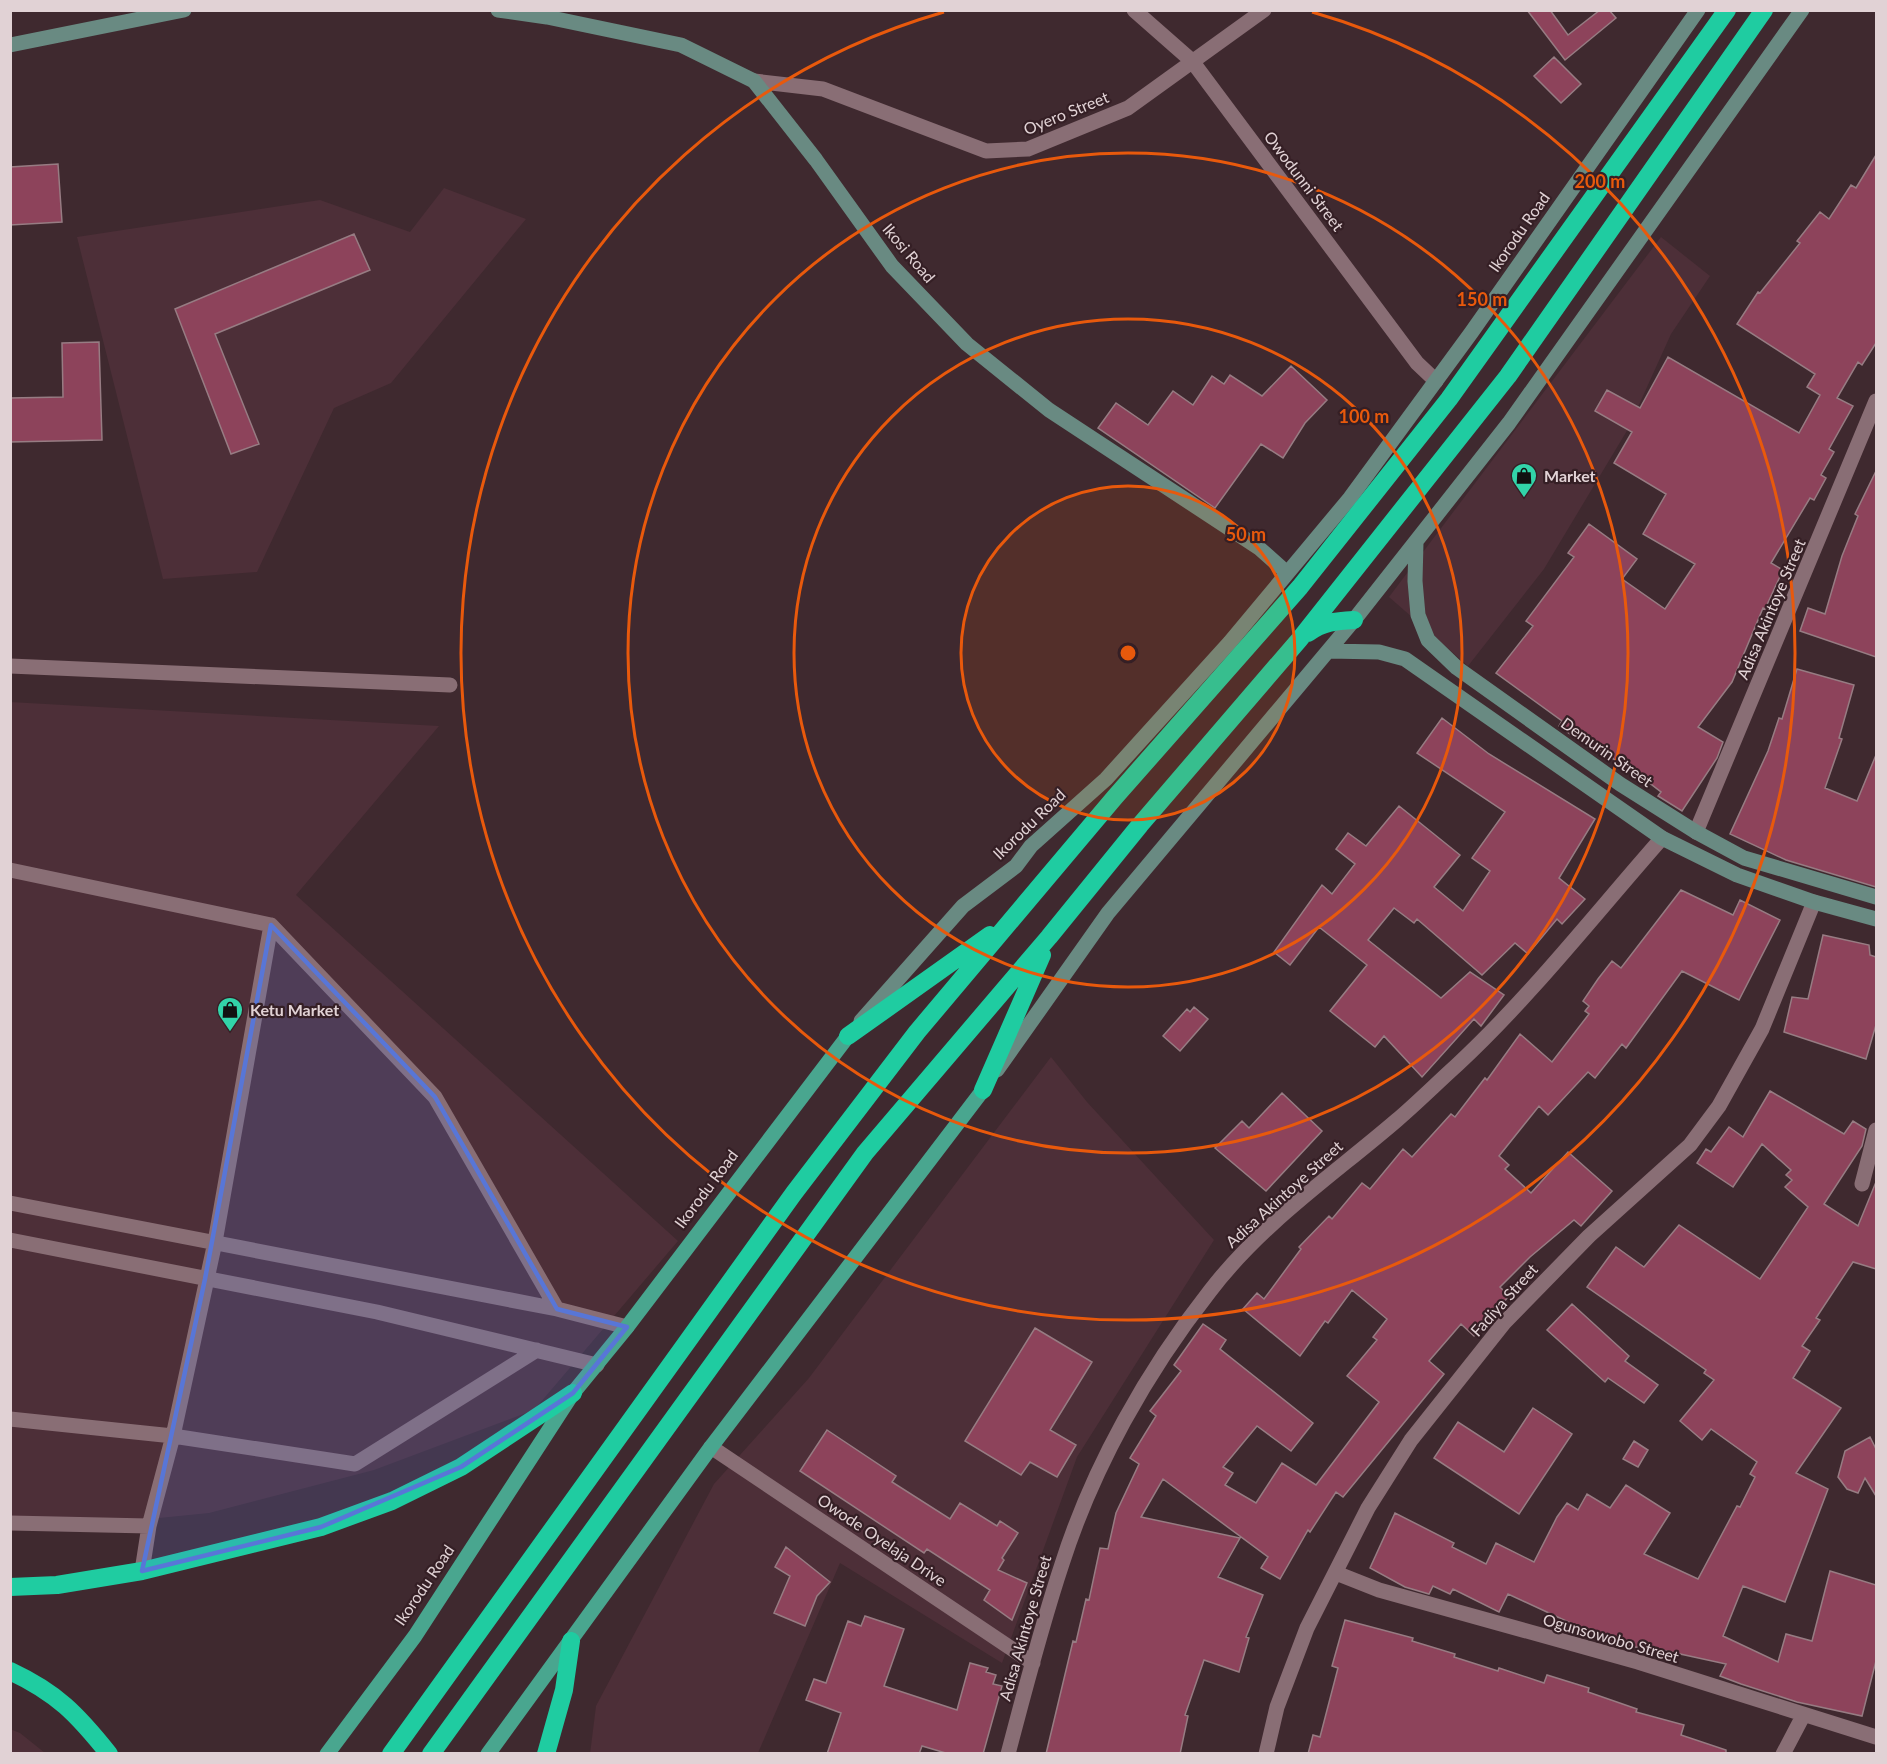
<svg xmlns="http://www.w3.org/2000/svg" width="1887" height="1764" font-family="Lato,sans-serif">
<rect width="100%" height="100%" fill="#3f292f"/>
<!-- built -->
<path fill="#4d2f38" d="M444,188L526,219L391,383L334,408L257,572L163,579L77,237L320,200L410,232Z
M1661,237L1710,276L1671,334L1628,429L1544,569L1468,666L1389,597Z
M10,702L439,726L296,895L678,1241L534,1410L374,1470L209,1513L49,1529L11,1528Z
M1051,1057L1087,1102L1214,1240L1077,1457L1002,1663L840,1563L758,1753L590,1754L596,1706L714,1484L809,1378Z
M10,1729L20,1733L45,1753H11Z"/>
<!-- building -->
<path fill="#8d435b" stroke="#977c83" stroke-width="1.5" d="M1527,10H1550L1568,35L1600,10H1609L1616,18L1565,60Z
M1554,57L1581,84L1561,103L1534,76Z
M1876,155V343L1862,365L1858,362L1837,398L1853,406L1829,449L1834,452L1821,475L1826,478L1814,500L1810,498L1771,563L1783,570L1765,609L1763,608L1732,682L1698,727L1723,742L1717,758L1682,811L1658,796L1661,792L1617,758L1615,760L1590,744L1588,747L1559,726L1562,721L1496,673L1533,626L1526,621L1574,557L1568,553L1589,524L1637,559L1622,579L1665,609L1695,564L1643,534L1666,494L1614,463L1632,432L1595,411L1607,390L1640,408L1668,357L1799,433L1820,395L1807,387L1815,374L1737,324L1758,292L1760,293L1800,243L1797,241L1820,212L1829,219L1851,185L1856,188Z
M58,164L62,222L10,225V167Z
M354,234L370,270L215,334L259,444L231,454L175,309Z
M99,342L102,440L10,442V398L63,397L62,343Z
M1291,366L1327,400L1305,423L1283,458L1261,444L1215,508L1098,428L1116,403L1148,425L1173,391L1193,405L1212,376L1224,384L1230,375L1262,396Z
M1876,471V657L1800,631L1808,608L1825,614L1842,556L1858,516L1855,514Z
M1797,669L1854,685L1839,738L1842,739L1825,788L1857,801L1876,755V887L1786,860L1730,834L1768,751L1779,718L1782,719Z
M1442,718L1489,754L1595,819L1559,878L1585,899L1562,924L1557,919L1528,954L1515,943L1482,975L1417,919L1414,923L1394,908L1368,940L1441,998L1470,972L1504,995L1481,1026L1474,1019L1422,1077L1384,1036L1375,1047L1330,1011L1367,965L1319,927L1290,965L1274,952L1322,885L1332,894L1355,864L1336,849L1348,833L1366,846L1399,806L1460,855L1434,887L1463,911L1490,871L1472,858L1505,812L1417,753Z
M1681,890L1733,915L1740,900L1780,920L1739,1000L1682,971L1626,1048L1622,1044L1595,1078L1588,1072L1548,1115L1539,1106L1499,1156L1509,1165L1505,1169L1531,1193L1568,1152L1612,1191L1581,1226L1574,1220L1530,1257L1500,1287L1509,1296L1474,1336L1461,1324L1429,1361L1444,1374L1343,1497L1336,1492L1310,1532L1308,1530L1280,1579L1261,1568L1268,1557L1163,1479L1141,1517L1240,1538L1218,1577L1263,1595L1246,1637L1249,1638L1239,1672L1204,1660L1185,1715L1188,1716L1180,1754H1046L1073,1641L1076,1642L1086,1599L1089,1600L1100,1548L1108,1549L1116,1513L1139,1464L1130,1458L1156,1416L1150,1411L1181,1371L1174,1365L1203,1324L1226,1340L1220,1349L1313,1423L1291,1451L1257,1426L1223,1467L1233,1473L1225,1485L1256,1503L1282,1463L1316,1485L1379,1402L1347,1376L1377,1340L1373,1337L1387,1319L1352,1290L1328,1323L1325,1321L1300,1356L1243,1309L1257,1293L1264,1299L1301,1249L1299,1247L1329,1216L1332,1219L1362,1183L1370,1189L1403,1149L1412,1157L1451,1114L1455,1117L1485,1078L1487,1080L1520,1034L1552,1062L1589,1014L1585,1011L1589,1006L1583,1001L1598,979L1612,961L1621,968Z
M1823,935L1869,945L1870,955L1876,957V1025L1866,1059L1784,1032L1792,997L1808,999Z
M1194,1007L1208,1019L1180,1051L1163,1036L1187,1009L1190,1012Z
M1770,1091L1844,1134L1853,1121L1866,1129L1862,1146L1824,1204L1858,1226L1876,1182V1269L1853,1262L1816,1318L1820,1320L1802,1346L1810,1351L1793,1378L1841,1408L1796,1473L1828,1489L1785,1602L1743,1586L1723,1636L1778,1662L1786,1634L1812,1641L1830,1571L1876,1585V1661L1862,1716L1797,1702L1741,1684L1720,1676L1726,1664L1657,1649L1656,1652L1607,1640L1508,1594L1499,1612L1453,1589L1450,1594L1433,1586L1429,1594L1405,1587L1370,1568L1395,1513L1454,1543L1452,1547L1486,1564L1496,1543L1534,1562L1557,1517L1567,1503L1578,1510L1587,1494L1610,1508L1626,1485L1670,1513L1644,1554L1698,1579L1737,1506L1740,1507L1755,1477L1750,1474L1757,1462L1711,1429L1702,1440L1680,1421L1714,1380L1704,1373L1706,1370L1587,1287L1616,1247L1644,1267L1679,1225L1760,1279L1808,1207L1785,1187L1792,1180L1786,1175L1791,1170L1762,1144L1733,1187L1697,1163L1706,1149L1711,1152L1729,1127L1743,1137Z
M1282,1093L1322,1131L1266,1191L1215,1148L1242,1121L1249,1128Z
M1572,1304L1629,1356L1625,1361L1658,1385L1644,1403L1608,1378L1605,1382L1547,1330Z
M1035,1328L1092,1362L1050,1430L1076,1445L1057,1477L1030,1462L1021,1475L965,1441Z
M1533,1408L1572,1434L1519,1514L1434,1458L1458,1422L1504,1452Z
M827,1430L896,1476L892,1482L950,1519L960,1503L997,1526L1000,1521L1018,1533L1002,1558L1004,1560L998,1570L1027,1583L1012,1620L984,1600L990,1590L927,1549L924,1553L800,1471Z
M1870,1437L1876,1449V1496L1865,1478L1858,1493L1847,1489L1838,1477L1845,1451Z
M1634,1441L1648,1450L1638,1467L1623,1459Z
M786,1547L830,1582L817,1596L805,1626L774,1613L790,1576L775,1567Z
M865,1616L904,1629L884,1686L957,1710L970,1663L988,1668L986,1672L996,1675L993,1684L1002,1686L983,1754H949L922,1746L919,1754H827L841,1713L806,1700L814,1679L826,1683L848,1621L861,1626Z
M1345,1620L1413,1638L1412,1641L1455,1654L1454,1657L1498,1671L1499,1668L1544,1683L1547,1675L1589,1688L1588,1692L1637,1709L1636,1712L1684,1725L1681,1735L1726,1750V1754H1308L1313,1735L1320,1737L1338,1668L1332,1666Z"/>
<g fill="none" stroke-linecap="round" stroke-linejoin="round">
<!-- street -->
<path stroke="#896e75" stroke-width="15" d="M1134,10L1192,61L1417,363L1436,381
M754,81L823,89L986,151L1028,149L1128,108L1264,10
M10,666L450,685
M1696,832L1876,401
M10,870L271,925L435,1097L557,1309
M271,925L215,1242L173,1436L355,1464L537,1350
M1862,1184L1876,1130
M10,1203L557,1309L627,1327
M10,1240L377,1312L597,1365
M10,1419L173,1436L149,1526
M711,1447L1033,1663
M10,1523L149,1526L142,1571
M1336,1573L1379,1590L1638,1662L1876,1737
M1008,1754C1025,1690 1041,1627 1062,1564C1093,1467 1147,1371 1210,1291C1262,1223 1333,1175 1397,1120C1418,1102 1437,1083 1457,1065C1531,996 1595,914 1662,838
M1266,1754L1277,1707L1307,1628L1368,1508L1411,1440L1504,1323L1589,1236L1690,1145L1719,1106L1762,1029L1814,902
M1783,1754L1803,1716"/>
<!-- secondary -->
<path stroke="#698a82" stroke-width="15" d="M498,10L547,17L681,45L754,81L816,160L892,266L967,344L1049,410L1259,548L1286,572
M10,45L184,10
M1416,542L1415,581L1418,615L1428,640L1457,668L1620,784L1696,832L1744,858L1876,897
M1329,651L1379,652L1405,659L1662,838L1737,875L1814,902L1876,919
M861,1021L963,906L1016,866L1031,846L1106,779L1230,642L1350,498L1471,333L1698,10
M997,1070L1108,913L1354,620L1509,423L1802,10"/>
<!-- primary -->
<path stroke="#49a68f" stroke-width="15" d="M327,1754L415,1636L573,1393L627,1327L848,1036
M488,1754L711,1447L983,1090"/>
<!-- highway -->
<path stroke="#1fcca1" stroke-width="18" d="M1308,633C1323,622 1336,621 1354,620
M848,1036L990,935
M983,1090L1042,955
M10,1587L57,1585L142,1571L321,1527L392,1501L461,1467L573,1393
M10,1671C57,1693 77,1714 109,1754
M391,1754L794,1193L917,1032L1115,797L1300,587L1449,399L1727,10
M431,1754L865,1153L1049,937L1140,825L1299,640L1508,376L1764,10
M546,1754L564,1690L571,1641"/>
</g>
<!-- marked area -->
<path fill="#5876d7" fill-opacity="0.2" stroke="#5876d7" stroke-width="4.5" stroke-linejoin="round" d="M271,925L435,1097L557,1309L627,1327L573,1393L461,1467L321,1527L142,1571L205,1279Z"/>
<!-- distance rings -->
<circle cx="1128" cy="653" r="167" fill="#e8590c" fill-opacity=".12"/>
<g fill="none" stroke="#e8590c" stroke-width="3">
<circle cx="1128" cy="653" r="167"/>
<circle cx="1128" cy="653" r="334"/>
<circle cx="1128" cy="653" r="500"/>
<path d="M1312 12A667 667 0 1 1 944 12"/>
</g>
<!-- icons -->
<defs>
<symbol id="shop-pin" viewBox="-11 -11 22 30"><path d="M0 17L-7.5 6A9.5 9.5 0 1 1 7.5 6Z" fill="#32d4a9" stroke="#351f25"/><path d="M-5-2.5h2.3a2.7 3.5 0 0 1 5.4 0H5L5.5 6h-11ZM-1.5-2.5h3a1.5 2.3 0 0 0-3 0Z" fill="#111"/></symbol>
</defs>
<g fill-rule="evenodd">
<use href="#shop-pin" x="1509" y="461" width="30" height="40"/>
<use href="#shop-pin" x="215" y="995" width="30" height="40"/>
</g>
<g text-anchor="middle" stroke-width="4.5" stroke-linejoin="round" paint-order="stroke">
<!-- street labels -->
<g font-size="16" fill="#e1d2d5" stroke="#351f25">
<text transform="translate(1066 113) rotate(-22)" y="6">Oyero Street</text>
<text transform="translate(1304 181) rotate(53)" y="6">Owodunni Street</text>
<text transform="translate(1519 232) rotate(-55)" y="6">Ikorodu Road</text>
<text transform="translate(909 253) rotate(50)" y="6">Ikosi Road</text>
<text transform="translate(1771 609) rotate(-67)" y="6">Adisa Akintoye Street</text>
<text transform="translate(1607 752) rotate(35)" y="6">Demurin Street</text>
<text transform="translate(1029 824) rotate(-44)" y="6">Ikorodu Road</text>
<text transform="translate(706 1189) rotate(-53)" y="6">Ikorodu Road</text>
<text transform="translate(1284 1194) rotate(-42)" y="6">Adisa Akintoye Street</text>
<text transform="translate(1504 1300) rotate(-48)" y="6">Fadiya Street</text>
<text transform="translate(882 1540) rotate(34)" y="6">Owode Oyelaja Drive</text>
<text transform="translate(424 1585) rotate(-56)" y="6">Ikorodu Road</text>
<text transform="translate(1025 1628) rotate(-74)" y="6">Adisa Akintoye Street</text>
<text transform="translate(1611 1638) rotate(16)" y="6">Ogunsowobo Street</text>
</g>
<!-- poi labels -->
<g font-size="16" font-weight="bold" fill="#e1d2d5" stroke="#351f25" text-anchor="start">
<text x="1544" y="482">Market</text>
<text x="250" y="1016">Ketu Market</text>
</g>
</g>
<circle cx="1128" cy="653" r="9" fill="#e8590c" stroke="#351f25" stroke-width="3"/>
<g font-size="18" text-anchor="middle" font-weight="bold" fill="#e8590c" stroke="#351f25" stroke-width="4.5" stroke-linejoin="round" paint-order="stroke">
<text x="1600" y="188">200 m</text>
<text x="1482" y="306">150 m</text>
<text x="1364" y="423">100 m</text>
<text x="1246" y="541">50 m</text>
</g>
<!-- border -->
<rect width="1887" height="1764" fill="none" stroke="#e1d2d5" stroke-width="24"/>
</svg>
